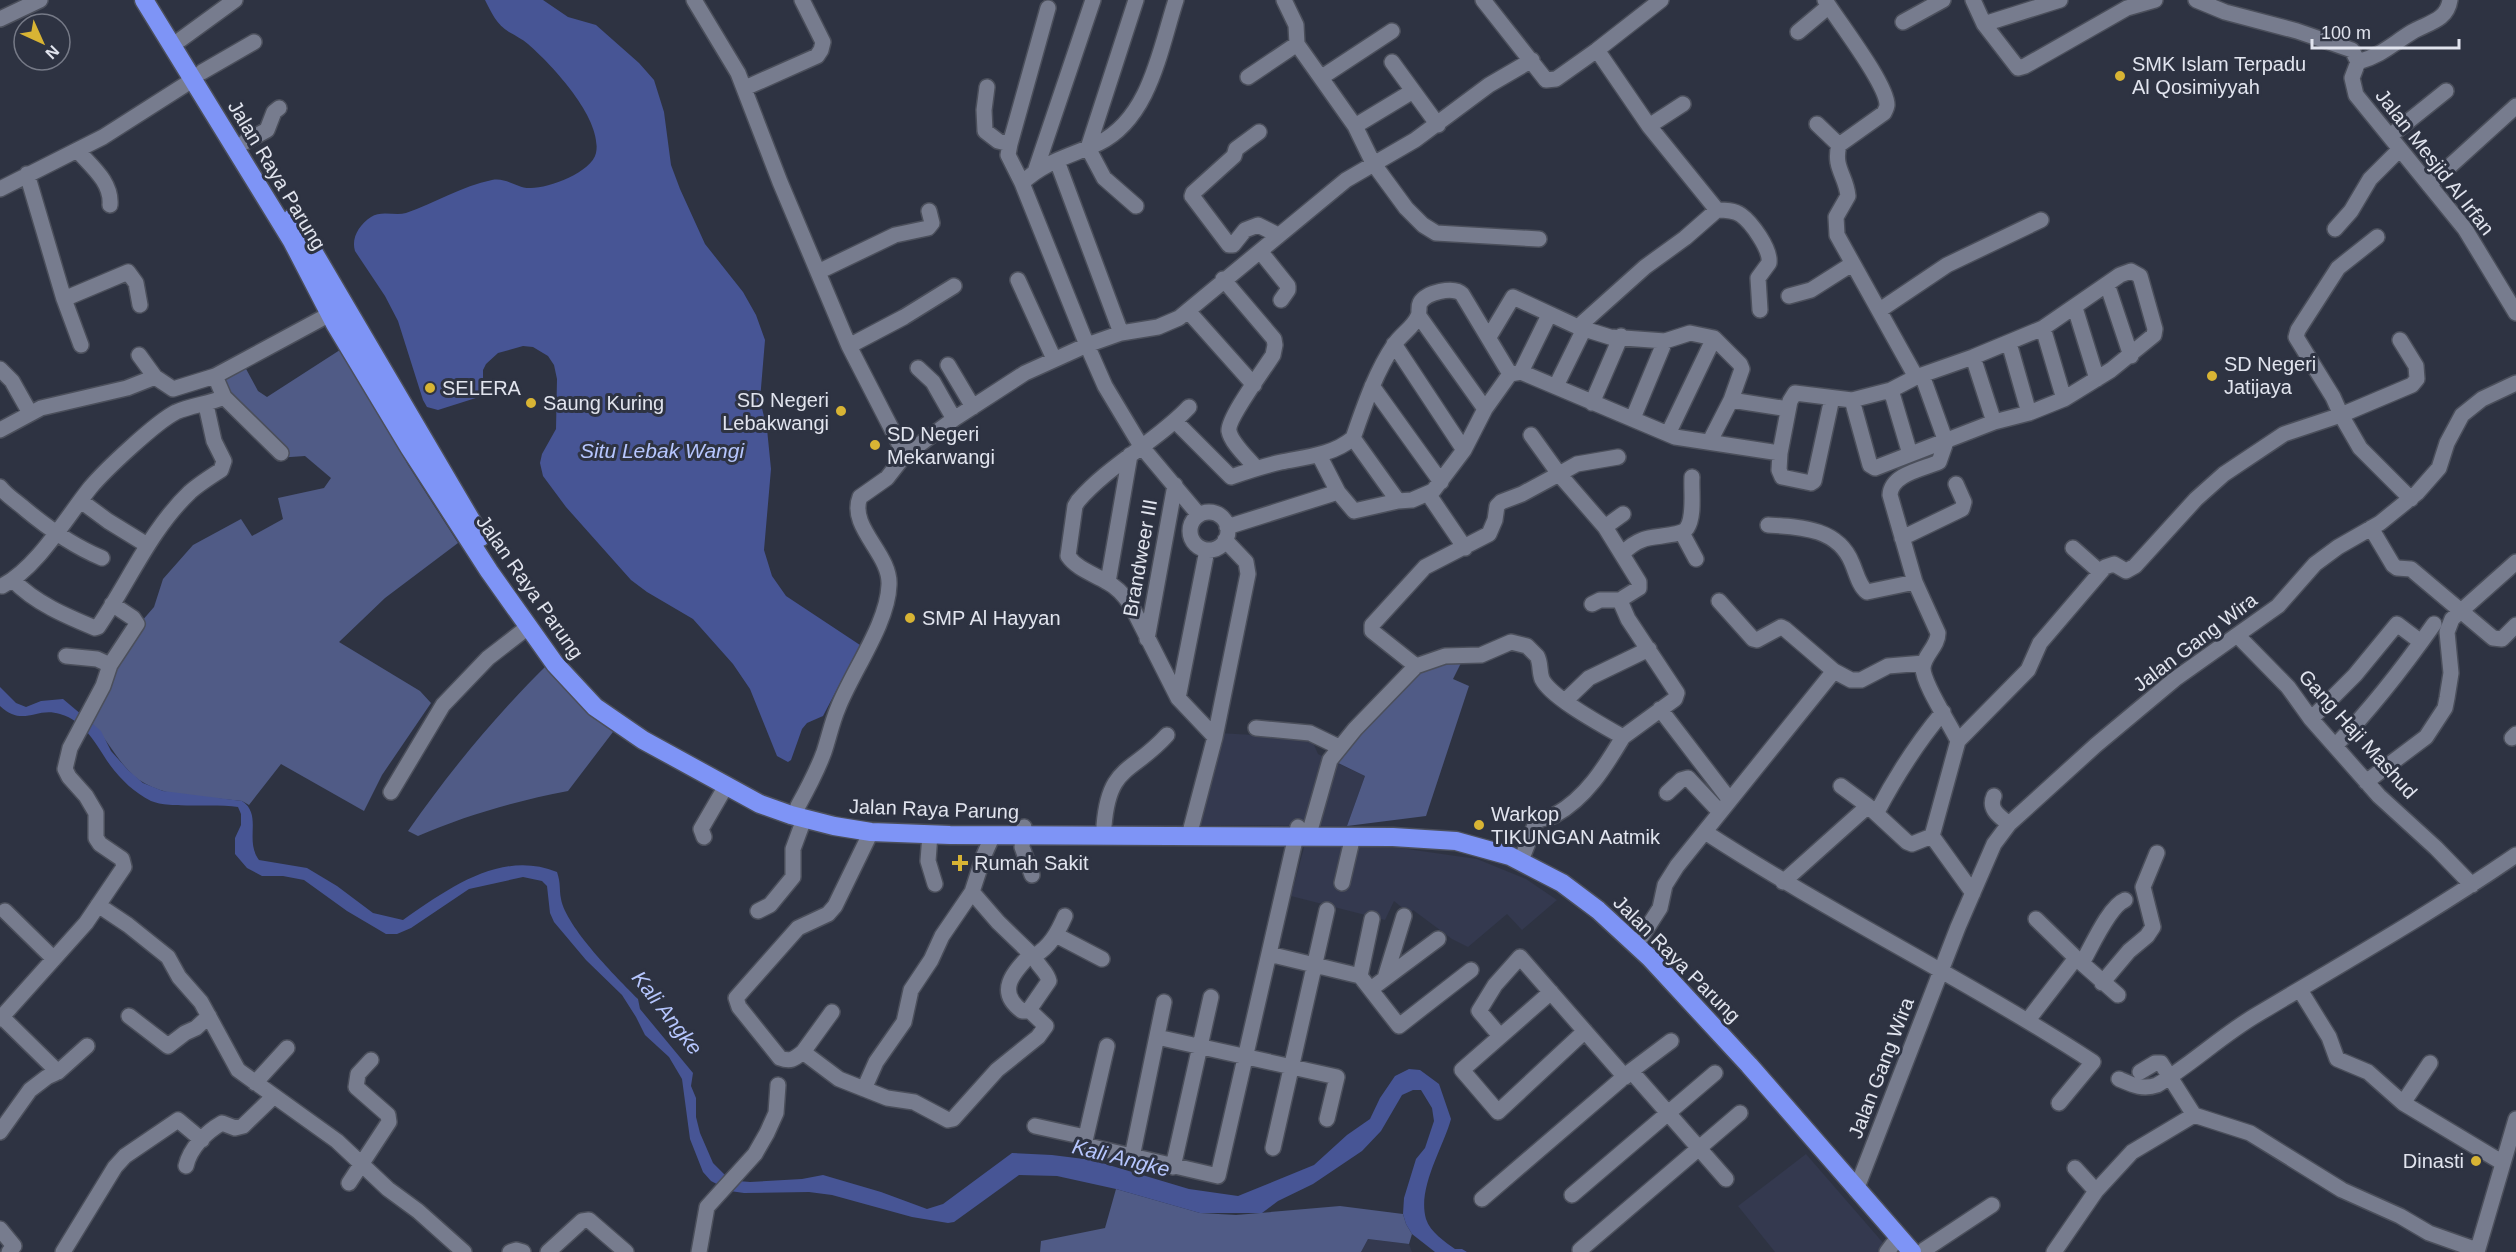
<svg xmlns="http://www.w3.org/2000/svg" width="2516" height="1252" font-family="Helvetica,sans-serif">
<rect width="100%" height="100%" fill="#2e3342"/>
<!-- built -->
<path fill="#34394f" d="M1218,733L1311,738L1318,754L1365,776L1347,826L1189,825Z
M1305,844L1400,848L1477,859L1526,879L1557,900L1522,930L1507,914L1468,947L1452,939L1413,910L1410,914L1394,901L1385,920L1291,896Z
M1806,1154L1891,1252H1775L1738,1206Z
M1368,1239L1409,1244L1412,1252H1361Z"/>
<!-- green -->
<path fill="#505b86" d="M343,348L408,465L458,543L385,598L339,642L420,691L431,703L382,775L364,811L281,764L249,805L242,801C206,796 154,800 128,770C113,754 104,734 88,720L135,629L154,607L163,579L193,545L241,519L252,536L283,519L278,498L324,488L331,478L305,456L276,458L219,381L245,367L258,391L267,397Z
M1465,655L1453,679L1469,686L1426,816L1347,826L1365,776L1332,760L1416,664Z
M548,664L616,728L568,791C516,801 467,815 418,836L408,831C450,771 495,716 548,664Z
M1116,1189L1200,1213L1236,1215L1340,1206L1403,1214L1406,1224L1412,1234L1409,1244L1368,1239L1361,1252H1040L1041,1241L1105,1228Z"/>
<!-- water -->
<path fill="#475595" d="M485,0H543L568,17L596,25L639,63L654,80L664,112L671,165L680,189L705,244L743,292L756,315L765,340L760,400L767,429L771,469L764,550L772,576L786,596L860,645L823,716L807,723L802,729L791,760L788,762L777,756L750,689L733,664L693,619L647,592L631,580L566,507L543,476L540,463L542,454L556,429L557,379L554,365L548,356L533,347L523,346L498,353L486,364L483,370V387L479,397L438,410L427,407L423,400L398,321L385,296L355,251C351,238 359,225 371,217C381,210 395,216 406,213C435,203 462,186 492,180C507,177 517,189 531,188C549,188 592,172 596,153C603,119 552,65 528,44C522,39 516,36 509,32C497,25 491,12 485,0Z
M0,687L16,703L26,707L41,701L63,699L101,731L111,751L128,770L143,783L163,791L242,801C263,815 244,840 259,860L307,868L337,886L373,913L403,920C447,890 500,849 557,872C561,884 559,888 561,899C566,927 617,978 638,999L640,1009L693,1073L691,1086L696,1098V1117L700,1133L713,1163L727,1177L738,1181L750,1182L802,1179L823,1175L881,1192L927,1209L943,1204L1012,1153L1052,1155L1092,1160L1189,1189L1238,1196L1314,1165L1347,1135L1370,1119L1380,1098L1395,1076L1409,1069L1420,1070L1439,1084L1451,1119C1443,1148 1417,1188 1426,1219C1430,1232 1445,1242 1455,1249H1462L1467,1252H1435L1412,1234L1406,1224L1403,1214L1404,1198L1416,1159L1425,1148L1434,1121L1432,1108L1421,1090H1413L1402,1095L1381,1131L1362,1151L1313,1184L1278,1201L1262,1213H1200L1116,1189L1057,1176L1019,1175L954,1222L948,1223L912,1217L832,1195L809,1192L744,1193L730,1191L711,1181L703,1172L690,1139L682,1079L669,1057L645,1035L636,1017L622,995L586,960L554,922L550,913L547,886L542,881L523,877L469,889L411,928L397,934H386L347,911L304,880L283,876H262L247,868L235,854V838L241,825V814L238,807C215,803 170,809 151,801C135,793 121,780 110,765C97,746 85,721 60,714C36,706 24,728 0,706Z"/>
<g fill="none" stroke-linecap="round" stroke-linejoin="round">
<defs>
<path id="minor" d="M694,0L738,73L780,182L849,346L905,455
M1284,0L1296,25L1297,44L1355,126L1373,163L1406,208L1423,225L1436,233L1539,239
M1483,0L1546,80L1556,79L1597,50L1649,126L1717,210C1725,210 1734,210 1741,215C1751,222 1771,249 1769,263L1758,278L1760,310
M1825,0C1838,21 1887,84 1887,105C1887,107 1885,111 1884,113L1839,145C1833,168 1846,175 1848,196L1836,217L1837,235L1916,377
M1973,0L1984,24L2018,68L2025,66L2127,8L2155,0
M2196,0L2225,12L2297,31L2352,50L2358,62L2352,78L2356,95L2465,229L2516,313
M0,19L40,0
M1903,22L1943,0
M1984,24L2060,0
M1798,32L1829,6
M180,40L235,0
M1597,50L1661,0
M1392,62L1438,125
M2358,62C2382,55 2391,45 2412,32C2427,23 2447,21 2450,0
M202,72L254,42
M1248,77L1297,44
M1322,77L1392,31
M987,87L984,110L985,131L998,141L1010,144
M745,88L817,56L821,50L823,42L802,0
M1817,124L1839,145
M1355,126L1413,91
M1649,126L1683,104
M1259,132L1236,149L1234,156L1193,193L1192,196L1229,245H1233L1245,230L1258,225L1278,235
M2390,136L2446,91
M245,142L267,130L274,112L279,108
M1088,148L1136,0
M1088,148L1104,178L1136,206
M77,150C91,166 112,182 110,205
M1057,161L1121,333
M1036,169L1093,0
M27,174L64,299L81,345
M1022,183L1008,155L1010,144L1048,8
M2429,185L2516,106
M0,189L103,137L194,79
M2335,229L2351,211L2370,179L2400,149
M2377,237L2338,268L2298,330L2296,337L2333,397L2341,415L2412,385L2417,379L2416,366L2400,340
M1260,251L1288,286V290L1281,300
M818,272L895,235L928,228L932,223L929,211
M1223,279L1274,339L1275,345L1273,355C1265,368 1227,419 1229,431C1231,443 1248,458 1256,468
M1018,280L1054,359
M2107,284L2131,356
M1789,296L1811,290L1852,264
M64,299L128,272L136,283L140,305
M2075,308L2097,379
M1880,310L1947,265L2041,220
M1188,311L1254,385
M1419,316L1485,409
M1578,327L1645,267L1685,238L1717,210
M2043,328L2064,399
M1489,337L1513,297L1578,327L1610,337L1665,341L1690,333L1714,338L1740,364L1742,369L1731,400L1710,441
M2009,343L2029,413
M1394,344L1464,450
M849,346L904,317L954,286
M139,355L155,377
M1973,357L1994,422
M948,365L973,407
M918,368L933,382L954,419
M0,369L12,381L30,413
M1521,372L1549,315
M1922,375L1946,442L1939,462C1923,469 1891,474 1890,495L1915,582L1938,633C1938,647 1924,654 1923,668C1923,684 1950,724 1958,741L1932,836
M1372,386L1441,482
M1556,386L1584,329
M1891,390L1910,454
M1731,400L1788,409
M1592,403L1621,336
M1189,407C1156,442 1110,464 1078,501L1075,506L1068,556C1077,569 1094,574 1107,582C1117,587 1124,595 1131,605L1178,698L1215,737
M1633,418L1665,341
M1175,421L1231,477C1248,471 1264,466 1281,462C1306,457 1333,455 1353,438C1364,407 1375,373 1394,345C1400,335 1414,327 1418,316C1420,312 1418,307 1420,303C1426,292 1454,286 1462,294L1510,374
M0,430L41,408L127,388L155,377L173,389L215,376
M1668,434L1714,338
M1531,435L1559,474L1577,464L1618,457
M1353,438L1398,501
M281,453L224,397L215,376L330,314
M1780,453L1779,470L1782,477L1811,483L1814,481L1832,398
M1319,455L1338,492L1354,511L1398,501L1412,500L1433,491L1464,450L1485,409L1510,374L1521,372L1675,437L1780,453L1790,401L1795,393L1852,400L1891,390L1916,377L1973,357L2043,328L2120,275L2131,271L2140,276L2155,329L2154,335L2111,370L2064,399L2029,413L1994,422L1875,468L1870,465L1852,400
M0,487C7,496 16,501 25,509C49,529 73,546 102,558
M1431,498L1465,548
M81,501L108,521L147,545
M1190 531a19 19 0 1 1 38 0a19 19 0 1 1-38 0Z
M1199,515L1141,446L1105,386L1087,345L1121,333L1158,327L1179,318L1346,180L1415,140L1489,85L1532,60
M1768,525C1801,527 1838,528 1852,563C1856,572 1859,586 1867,592L1915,582
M1227,527L1338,492
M1605,527L1623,514
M2371,528L2393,565L2397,568L2411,569L2493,638L2502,639L2516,625
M1682,533L1696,559
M1902,538L1962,509L1964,502L1956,484
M2073,548L2100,572
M1623,553C1629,547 1634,543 1642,540C1652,535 1681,537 1687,528C1695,516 1691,491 1692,477
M13,580C35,603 66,616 95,628L98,627C129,582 150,530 190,492C199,484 210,477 221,470L224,461L214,441L206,405
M1108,582L1130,455
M2,586C37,568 66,518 90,488C105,470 156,422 176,412C192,405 209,404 224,397
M1719,601L1753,639L1757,640L1781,627L1785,629L1834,671L1851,680H1861L1888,666L1924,663
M1592,604L1600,600H1621
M2238,636L2288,687L2311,719L2379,796L2436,848L2472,885
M1147,639L1175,485
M66,656L97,659L110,665
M1416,666L1445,656L1481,655L1511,642L1527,646L1537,656C1541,663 1539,671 1542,679C1551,698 1604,726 1623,737C1605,767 1586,798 1555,815C1550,818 1543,818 1537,820L1524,853
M1178,698L1207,550
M1565,701L1589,678L1649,649
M1660,709L1729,799
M2311,719L2355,675L2397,624L2421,642
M1256,728L1310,733L1339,747
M2512,738L2516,734
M1958,741L2028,670L2040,643L2105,567L2114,564L2126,571L2135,566L2196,499L2224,474L2284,434L2341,415L2360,448L2411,499
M2335,746C2372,708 2403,668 2434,624
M2366,782L2426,737L2445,708L2447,698L2451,673L2447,632L2452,619L2516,562
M1841,786L1868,806
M391,792L443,705L488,658L528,627
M1667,793L1681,780L1688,778L1719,811
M1994,796C1988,809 1999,816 2009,824
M798,806C808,788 817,771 824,752C829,737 832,722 838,708C852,672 888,623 889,585C891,554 848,527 860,497L887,478L905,455L954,419L1025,373L1087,345L1022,183C1045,161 1071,156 1099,143C1150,118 1160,49 1176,0
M1877,812C1896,776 1916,744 1943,712
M1104,826C1109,764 1132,774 1167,735
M1024,827L1022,847L1032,875
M1311,827L1330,760L1355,729L1416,666L1372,631V625L1425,567L1489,534L1495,520L1497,506L1501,502L1522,494L1559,474L1605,527L1639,582V588L1623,598L1621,603L1628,619L1677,693L1675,699L1623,737
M871,832L835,906L828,914L798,928L736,998L739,1007L780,1058C791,1062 794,1059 803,1052L839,1079L887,1098L914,1102L948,1120L953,1119L997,1070L1038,1037L1046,1026L1029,1010L1022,1011C995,991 1014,972 1031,954L1034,956C1050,947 1058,932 1065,916
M1705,832C1831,914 1967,980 2093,1062L2059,1103
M930,834L928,861L935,884
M1189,836L1215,737L1248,574L1246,562L1225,540
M1932,836L1973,893
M704,837L701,829L726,786
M1783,882L1868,806L1907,842L1912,844L1932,836
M1342,883L1353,836
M972,892L998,922L1031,954
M98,905L128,925L168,957L179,977L201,1002L238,1070L337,1141L388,1189L418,1211L464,1252
M5,911L54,959
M758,911L770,905L793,877V849L804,819
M2036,919L2076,958
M1056,935L1102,959
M1642,936L1660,908L1665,885L1677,866L1834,671
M1269,954L1360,976L1399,1026L1471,970
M2082,963C2091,948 2109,906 2125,900
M1360,976L1372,919
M1385,978L1404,916
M2102,983L2129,951L2147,936L2153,927L2143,887L2157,853
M1371,989L1438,939
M2300,990L2329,1037L2337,1059L2368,1072L2403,1103L2503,1163
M1551,992L1462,1070L1498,1112L1585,1031
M1029,1010L1049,981C1047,971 1037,966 1034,956
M129,1016L168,1046L185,1033L196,1028L209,1016
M2,1017L58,1072
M0,1019L86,923L124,867L122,859L100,844L96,838V813L86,796L69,777L65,769L70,748L103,686L110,665L137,624L133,618L112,604
M2028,1020L2076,958L2118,995
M1500,1036L1479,1011L1495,985L1520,957L1625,1077
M1157,1037L1337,1077L1327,1119
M1107,1046L1084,1145L1218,1176L1298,827
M803,1052L832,1012
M1631,1071L1726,1179
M2140,1072L2155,1063H2161L2194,1115
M2119,1079C2133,1085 2143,1090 2157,1085C2192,1064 2222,1035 2258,1014C2345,962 2433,912 2516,855
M255,1083L287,1048
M864,1089L876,1062L904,1022L911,990L931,960L942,936L972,892L984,855L993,835
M2403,1103L2430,1063
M1035,1126L1085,1137
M0,1132L30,1090L47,1077L58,1072L87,1046
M1273,1148L1327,910
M1132,1157L1164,1002
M186,1166C190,1148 206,1132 222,1123L235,1128L243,1126L274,1096
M1173,1167L1211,997
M2075,1168L2096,1191
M349,1183L389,1122L388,1115L356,1087L358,1074L371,1060
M1856,1190L1958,927L1994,844L2009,824L2096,745L2175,679L2278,606L2315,564L2338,547L2380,523L2417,493L2439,468L2447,443L2462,415L2482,399L2516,383
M1572,1195L1715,1073
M1482,1199L1631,1071L1671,1041
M0,1229L14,1246L9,1252
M1580,1250L1740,1113
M1924,1250L1992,1205
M63,1252L115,1167L125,1156L178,1120L202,1140
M510,1252L516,1250L523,1252
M548,1252L582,1221L589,1220L626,1252
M699,1252L707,1207L755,1154L767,1133L776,1113L778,1085
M1887,1252L1899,1236
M2054,1252L2096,1191L2132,1152L2194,1115L2250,1133L2342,1190L2400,1216L2429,1233L2477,1250
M2477,1252L2516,1119"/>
<path id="highway" d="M144,0L292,241L335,324L409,447L489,571L555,664L595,707L643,740L760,804L791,815L834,826L871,832L950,835L1393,837L1456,841L1510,856L1562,883L1598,910L1650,958L1749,1065L1912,1252
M293,217L481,537"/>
</defs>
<!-- minor casing -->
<use href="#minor" stroke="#4b4f5b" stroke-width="18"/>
<!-- highway casing -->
<use href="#highway" stroke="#4b4f5b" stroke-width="21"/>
<!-- minor -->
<use href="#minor" stroke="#777c8e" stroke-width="15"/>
<!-- highway -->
<use href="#highway" stroke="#7e94f6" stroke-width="18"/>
</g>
<!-- markers -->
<g fill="#d8b434" stroke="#2e3342" stroke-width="2">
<circle cx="2120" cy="76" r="6"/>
<circle cx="2212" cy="376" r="6"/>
<circle cx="430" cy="388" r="6"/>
<circle cx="531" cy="403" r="6"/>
<circle cx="841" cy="411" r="6"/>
<circle cx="875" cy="445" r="6"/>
<circle cx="910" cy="618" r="6"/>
<circle cx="1479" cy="825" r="6"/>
<path d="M957 854h6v6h6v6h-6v6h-6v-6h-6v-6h6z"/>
<circle cx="2476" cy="1161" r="6"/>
</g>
<g text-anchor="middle" stroke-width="6" stroke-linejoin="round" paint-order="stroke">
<!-- poi labels -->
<g font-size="20" fill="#e1e4ee" stroke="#2e3342" text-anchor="start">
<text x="2132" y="71">SMK Islam Terpadu<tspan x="2132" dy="23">Al Qosimiyyah</tspan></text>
<text x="2224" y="371">SD Negeri<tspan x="2224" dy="23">Jatijaya</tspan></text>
<text x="442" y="395">SELERA</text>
<text x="829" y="407" text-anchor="end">SD Negeri<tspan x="829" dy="23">Lebakwangi</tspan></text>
<text x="543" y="410">Saung Kuring</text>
<text x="887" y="441">SD Negeri<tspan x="887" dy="23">Mekarwangi</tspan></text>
<text x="922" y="625">SMP Al Hayyan</text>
<text x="1491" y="821">Warkop<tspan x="1491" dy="23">TIKUNGAN Aatmik</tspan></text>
<text x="974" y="870">Rumah Sakit</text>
<text x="2464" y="1168" text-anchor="end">Dinasti</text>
</g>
<!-- street labels -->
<g font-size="20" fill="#e1e4ee" stroke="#2e3342">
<text transform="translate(2435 162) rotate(52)" y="7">Jalan Mesjid Al Irfan</text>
<text transform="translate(277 175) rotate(59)" y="7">Jalan Raya Parung</text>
<text transform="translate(1140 558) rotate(-80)" y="7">Brandweer III</text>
<text transform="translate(530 587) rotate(55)" y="7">Jalan Raya Parung</text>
<text transform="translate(2195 642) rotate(-37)" y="7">Jalan Gang Wira</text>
<text transform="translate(2358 734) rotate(48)" y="7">Gang Haji Mashud</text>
<text transform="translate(934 809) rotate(2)" y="7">Jalan Raya Parung</text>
<text transform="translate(1677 959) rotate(45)" y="7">Jalan Raya Parung</text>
<text transform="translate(1881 1068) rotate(-69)" y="7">Jalan Gang Wira</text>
</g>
<!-- water labels -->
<g font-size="21" font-style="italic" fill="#b6c6fe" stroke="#2e3342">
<text x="662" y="458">Situ Lebak Wangi</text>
<text transform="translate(667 1013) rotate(52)" y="7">Kali Angke</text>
<text transform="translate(1121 1158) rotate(14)" y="7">Kali Angke</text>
</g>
</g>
<!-- north arrow -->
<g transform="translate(42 42) rotate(135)"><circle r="28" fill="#2e3342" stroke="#767a87" stroke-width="1.5"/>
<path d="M0-4.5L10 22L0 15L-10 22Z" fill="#d8b434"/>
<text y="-9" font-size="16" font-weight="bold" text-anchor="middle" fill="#e1e4ee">N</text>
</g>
<!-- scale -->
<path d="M2312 39v9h147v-9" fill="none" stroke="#e1e4ee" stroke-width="3"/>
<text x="2321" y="39" font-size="18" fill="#e1e4ee" stroke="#2e3342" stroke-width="4.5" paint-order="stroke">100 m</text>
</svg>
